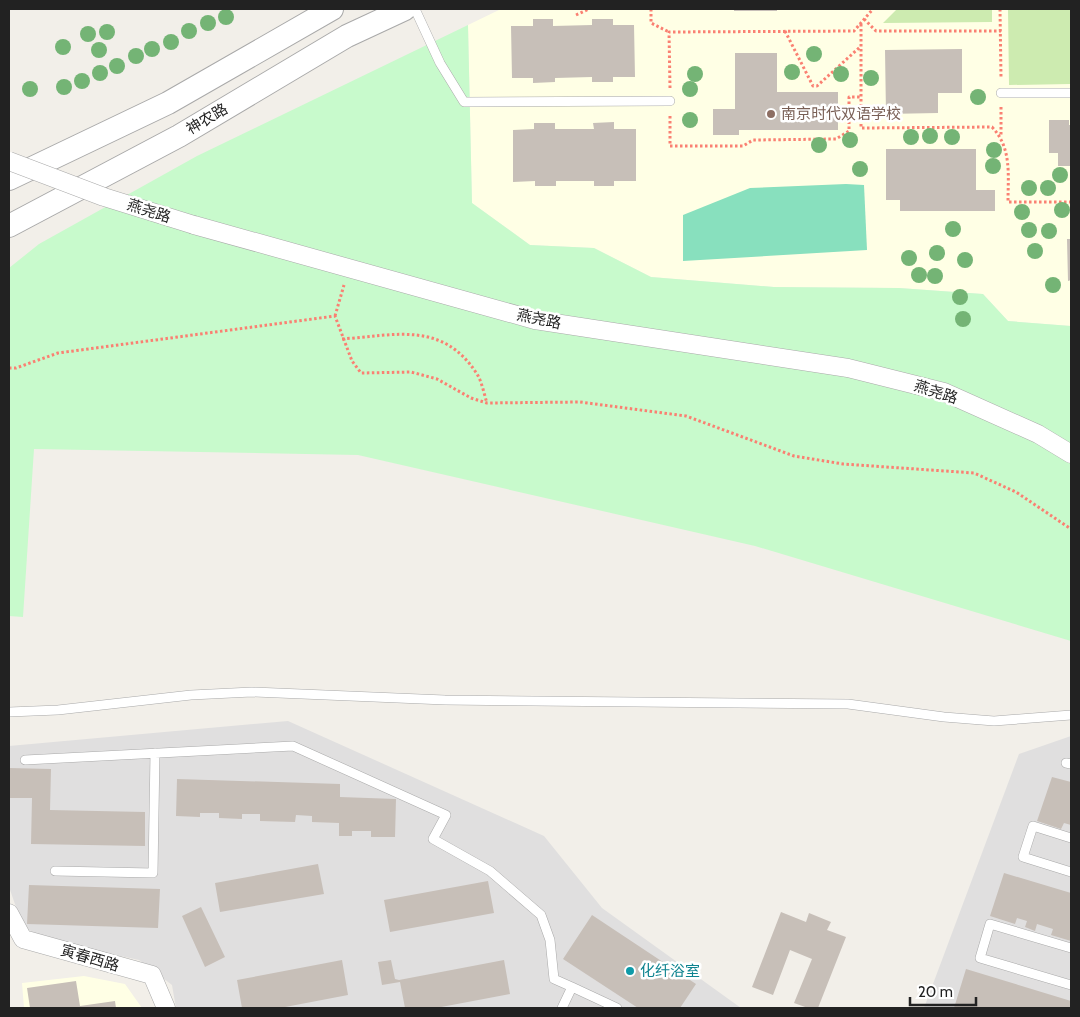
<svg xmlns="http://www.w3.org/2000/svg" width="1080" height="1017" font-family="Cabin,'Noto Sans SC',sans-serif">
<rect width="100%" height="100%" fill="#f2efe9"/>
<!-- residential -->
<path fill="#e0dfdf" d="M288,721L544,836L602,908L741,1008H176L172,985L139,960L51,941L23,927L9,887V746Z
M1071,736V1008H924L1019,754Z"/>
<!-- education -->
<path fill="#ffffe5" d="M501,9H1071V326L1008,321L983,294L899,288L774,287L651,277L594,248L530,245L472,203L468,25Z
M84,976L125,984L142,1008H24L22,983Z"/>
<!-- grass -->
<path fill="#cdebb0" d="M897,9H992V22L883,23Z
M1008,9H1071V84L1009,85Z"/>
<!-- park -->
<path fill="#c8facc" d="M468,25L472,203L530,245L594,248L651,277L774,287L899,288L983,294L1008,321L1071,326V641L755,546L358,455L34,449L23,617L9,616V268L39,244L197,156Z"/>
<!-- pitch -->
<path fill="#88e0be" d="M846,184L864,185L867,250L683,261V215L750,188Z"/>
<!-- building -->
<path fill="#c7bfb8" d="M734,9H777V11H734Z
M533,19H553V26L592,25V19H613V25H634L635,77H613V82H592V77L555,78V82L533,83V78H512L511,26H533Z
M962,49V93H938V113L886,114L885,50Z
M735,53H777V92H838V130H739V135H713V109H735Z
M1049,120H1069V125H1071V166H1058V153H1049Z
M614,122V129H636V181H614V186H594V181H556V186H535V181L513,182V130L534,129V123H555V129H594L593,123Z
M886,149H976V190H995V211H900V200H886Z
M1067,239H1071V280L1068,281Z
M9,768L51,769L50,810L145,812V846L31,844L32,798H9Z
M1052,777L1071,782V825L1064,823L1061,829L1037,821Z
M177,779L340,784V797L396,799L395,837H371V831H352V836H339V823L312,822V816L296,815L295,822L260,821V814H242V819L219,818V813H200V817L176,816Z
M318,864L324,894L220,912L215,883Z
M1004,873L1071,893V941L1051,935L1053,929L1037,924L1035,931L1025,927L1027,921L1017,918L1015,924L990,916Z
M488,881L494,913L390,932L384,900Z
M29,885L160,889L158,928L27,924Z
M201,907L225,957L205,967L182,916Z
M781,912L806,922L809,913L831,922L827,930L846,937L818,1008H808L794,1003L812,959L790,950L773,995L752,987Z
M592,915L696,984L680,1008H638L563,959Z
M342,960L348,995L280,1008H242L237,980Z
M391,960L395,979L399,980L504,960L510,994L436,1008H405L400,982L382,985L378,962Z
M966,969L1071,1001V1008H954Z
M76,981L80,1006L115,1001L116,1008H30L27,988Z"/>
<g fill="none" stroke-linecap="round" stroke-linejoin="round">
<defs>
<path id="service" d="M415,9L440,63L464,102L670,101
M1001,93H1071
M9,712L58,710L191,695L252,692L445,700L848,704L944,717L994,721L1071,715
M25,760L293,746L446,815L433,839L490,871L541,915L550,940L554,979L572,987
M1066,763L1071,764
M1071,838L1033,826L1023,857L1071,872
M55,871L153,873L155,753
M1071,948L990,924L980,958L1071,985
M562,1008L572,987L617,1008"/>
<path id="minor" d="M194,225L535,320L848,368L944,392L1038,434L1071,454
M9,913L23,939L152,975L166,1008"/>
<path id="tertiary" d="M9,179L168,103L332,9
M9,226L179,136L347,36L405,9"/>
</defs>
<!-- service casing -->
<use href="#service" stroke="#a9a9a9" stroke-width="10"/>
<!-- minor casing -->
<use href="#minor" stroke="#a9a9a9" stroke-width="19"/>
<!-- tertiary casing -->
<use href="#tertiary" stroke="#a9a9a9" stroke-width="24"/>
<!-- path -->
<path stroke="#fa8072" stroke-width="3" stroke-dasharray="2.5 2.5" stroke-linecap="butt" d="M651,9V23L669,32
M1000,9L1001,78
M576,15L589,9
M864,19L876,31H1001
M861,24V128L992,127C1012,148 1008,175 1008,202H1071
M785,31L813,86H817L860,47
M670,88L669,32L854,31L873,9
M1001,107V136
M670,116V146H743L753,140L836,139L849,131V97H861
M335,316L344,285
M342,339C396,335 443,321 477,374C482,382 484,394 487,403
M9,368H16L58,353L335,316L352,361L361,373L411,372L437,379L471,398L487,403L580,402L686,416L794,456L843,464L974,473L1016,492L1071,529"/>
<!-- service -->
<use href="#service" stroke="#fff" stroke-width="9"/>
<!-- minor -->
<use href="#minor" stroke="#fff" stroke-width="18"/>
<!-- tertiary -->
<use href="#tertiary" stroke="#fff" stroke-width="22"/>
<defs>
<path id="minor-bridge" d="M9,161L104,197L194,225"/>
</defs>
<!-- minor-bridge casing -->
<use href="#minor-bridge" stroke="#a9a9a9" stroke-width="19" stroke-linecap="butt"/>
<!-- minor-bridge -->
<use href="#minor-bridge" stroke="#fff" stroke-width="18"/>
</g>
<!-- trees -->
<g fill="#74b475">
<circle cx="226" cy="17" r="8"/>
<circle cx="208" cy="23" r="8"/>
<circle cx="189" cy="31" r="8"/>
<circle cx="107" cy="32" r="8"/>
<circle cx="88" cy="34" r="8"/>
<circle cx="171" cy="42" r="8"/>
<circle cx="63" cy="47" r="8"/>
<circle cx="152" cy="49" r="8"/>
<circle cx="99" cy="50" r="8"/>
<circle cx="814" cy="54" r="8"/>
<circle cx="136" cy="56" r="8"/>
<circle cx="117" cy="66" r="8"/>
<circle cx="792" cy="72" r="8"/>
<circle cx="100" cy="73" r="8"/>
<circle cx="695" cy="74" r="8"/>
<circle cx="841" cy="74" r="8"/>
<circle cx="871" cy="78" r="8"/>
<circle cx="82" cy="81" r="8"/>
<circle cx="64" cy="87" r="8"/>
<circle cx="30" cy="89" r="8"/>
<circle cx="690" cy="89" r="8"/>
<circle cx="978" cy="97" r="8"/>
<circle cx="690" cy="120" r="8"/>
<circle cx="930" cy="136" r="8"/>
<circle cx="911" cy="137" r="8"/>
<circle cx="952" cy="137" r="8"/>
<circle cx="850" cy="140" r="8"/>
<circle cx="819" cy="145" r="8"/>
<circle cx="994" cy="150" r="8"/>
<circle cx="993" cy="166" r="8"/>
<circle cx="860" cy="169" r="8"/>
<circle cx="1060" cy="175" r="8"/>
<circle cx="1029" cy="188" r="8"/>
<circle cx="1048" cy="188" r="8"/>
<circle cx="1062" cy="210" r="8"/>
<circle cx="1022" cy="212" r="8"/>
<circle cx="953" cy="229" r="8"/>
<circle cx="1029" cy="230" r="8"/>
<circle cx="1049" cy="231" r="8"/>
<circle cx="1035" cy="251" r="8"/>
<circle cx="937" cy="253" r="8"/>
<circle cx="909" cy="258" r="8"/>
<circle cx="965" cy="260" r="8"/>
<circle cx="919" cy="275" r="8"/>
<circle cx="935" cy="276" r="8"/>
<circle cx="1053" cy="285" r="8"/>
<circle cx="960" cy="297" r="8"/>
<circle cx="963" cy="319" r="8"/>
</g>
<!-- markers -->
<circle fill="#8d6e63" stroke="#fff" stroke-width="2" cx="771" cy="114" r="5"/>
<circle fill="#0f9aa8" stroke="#fff" stroke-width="2" cx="630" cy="971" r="5"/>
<g text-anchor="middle" stroke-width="5" stroke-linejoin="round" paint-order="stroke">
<!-- education labels -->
<g font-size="15" fill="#785e54" stroke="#fff" text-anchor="start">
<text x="781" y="119">南京时代双语学校</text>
</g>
<!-- street labels -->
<g font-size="15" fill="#222" stroke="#fff">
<text transform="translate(207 119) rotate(-31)" y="5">神农路</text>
<text transform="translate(149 211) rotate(18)" y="5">燕尧路</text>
<text transform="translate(539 319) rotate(12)" y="5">燕尧路</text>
<text transform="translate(936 392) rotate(18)" y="5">燕尧路</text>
<text transform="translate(90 958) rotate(16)" y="5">寅春西路</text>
</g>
<!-- culture labels -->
<g font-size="15" fill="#0d838f" stroke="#fff" text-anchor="start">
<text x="640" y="976">化纤浴室</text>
</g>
</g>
<!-- border -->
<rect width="1080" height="1017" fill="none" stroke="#222222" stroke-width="20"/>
<!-- scale -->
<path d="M910 997v8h66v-8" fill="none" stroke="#222222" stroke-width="2.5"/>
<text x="918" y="997" font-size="15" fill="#222222" stroke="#ffffff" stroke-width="4" paint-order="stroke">20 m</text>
</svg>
